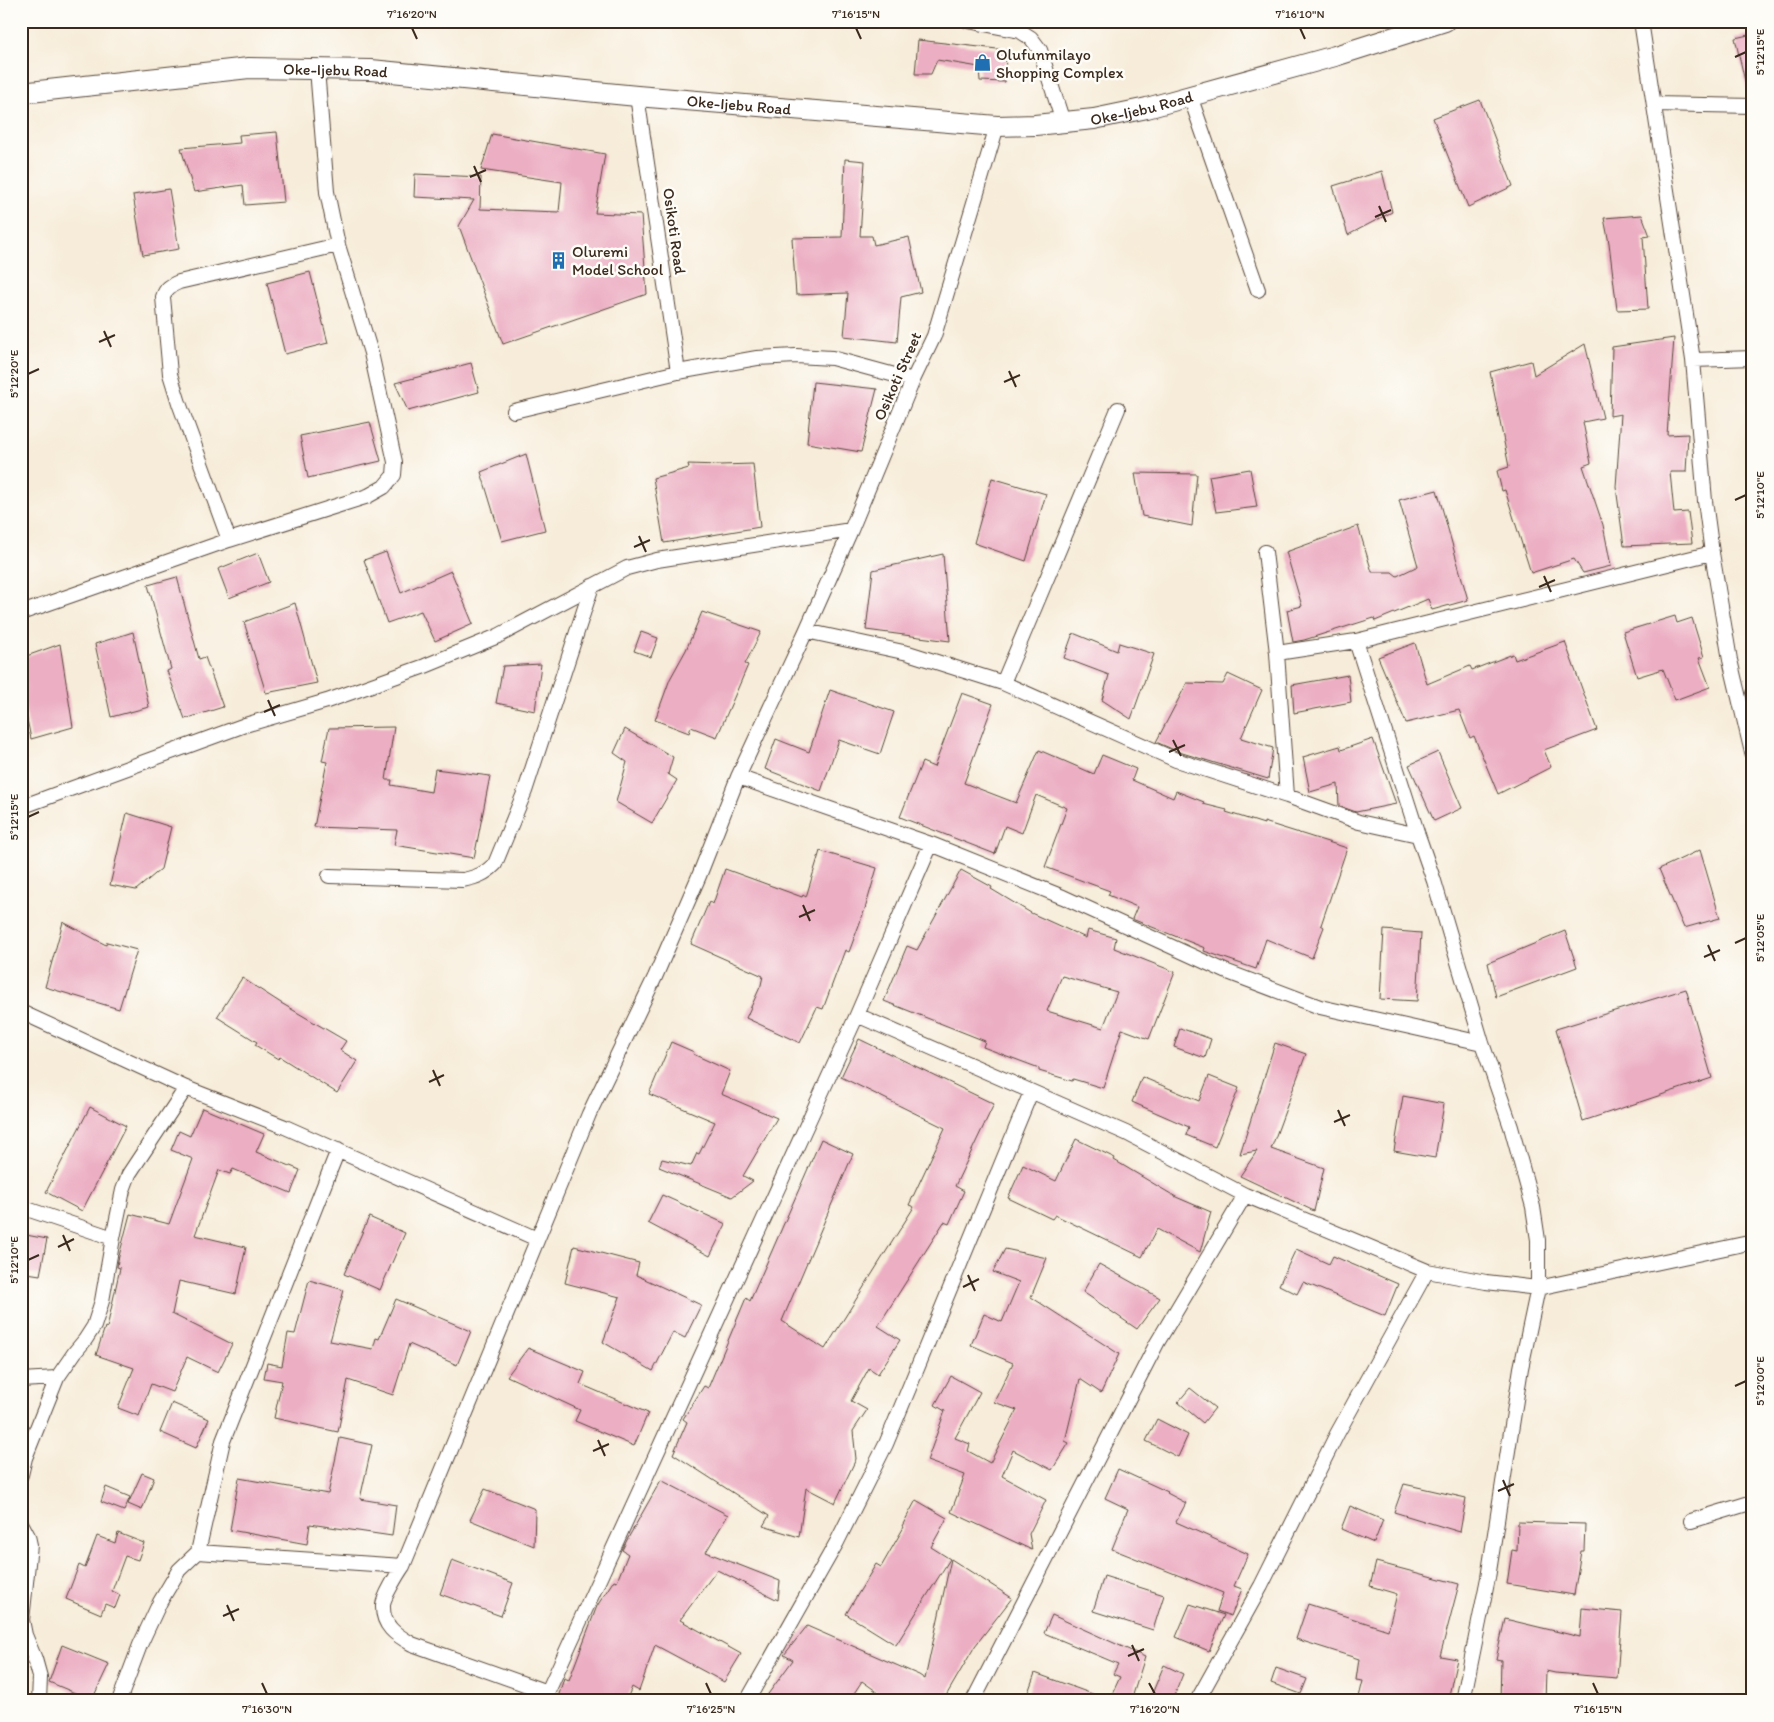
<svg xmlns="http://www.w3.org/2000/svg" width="1774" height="1722" font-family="Itim,sans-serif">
<rect width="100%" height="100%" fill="#fdfcf7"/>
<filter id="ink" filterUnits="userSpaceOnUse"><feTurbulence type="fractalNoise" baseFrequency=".02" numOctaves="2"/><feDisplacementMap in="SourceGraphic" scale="10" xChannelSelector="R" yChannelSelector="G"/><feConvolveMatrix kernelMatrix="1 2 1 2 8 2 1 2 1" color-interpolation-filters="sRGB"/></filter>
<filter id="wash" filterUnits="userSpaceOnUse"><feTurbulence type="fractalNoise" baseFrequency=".0096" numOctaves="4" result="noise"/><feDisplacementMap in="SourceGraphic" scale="20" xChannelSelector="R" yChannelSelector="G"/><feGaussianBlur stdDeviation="1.12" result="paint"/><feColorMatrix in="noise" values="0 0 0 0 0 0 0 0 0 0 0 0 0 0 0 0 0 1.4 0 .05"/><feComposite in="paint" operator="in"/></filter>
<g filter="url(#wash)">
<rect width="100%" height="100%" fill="#f7ecd9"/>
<g id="blocks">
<!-- building -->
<path fill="#ecaec3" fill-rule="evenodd" d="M1753,34V89L1747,90L1735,38Z
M918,40L1006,50L1005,82L980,81L979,67L937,60L931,74H915Z
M1480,100L1513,186L1468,207L1433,118Z
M277,132L284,202L245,205L243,185L194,192L181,148L240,143L239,135Z
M492,134L605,154L595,213L641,215L647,294L503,344L459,226L474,200L414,197L415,174L481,177L480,209L559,212L562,182L481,170Z
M845,159L865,161L860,236H872L874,245L909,237L921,292L901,297L897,342L844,336L848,293L796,295L792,238L842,237Z
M1382,171L1392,212L1348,235L1333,186Z
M169,189L179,249L143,255L133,195Z
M1642,215L1650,236L1643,237L1648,309L1617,310L1609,243L1604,218Z
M310,272L328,343L285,354L267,283Z
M1674,338L1667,435L1688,434L1686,472H1670L1674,513L1688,512L1692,543L1624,546L1616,487L1621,414L1610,416L1612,347Z
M1585,344L1603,418L1583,422L1591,463L1583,466L1603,525L1611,566L1583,573L1574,559L1531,573L1505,490L1502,491L1497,471L1509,467L1490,372L1531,361L1534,375Z
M471,363L479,392L408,411L395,383Z
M813,382L877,389L861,452L807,443Z
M370,422L381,461L308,478L300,436Z
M526,454L545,530L502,541L481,472Z
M688,464L720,465L753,464L760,527L664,543L653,478L689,468Z
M1250,469L1257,507L1216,512L1209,476Z
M1135,473L1197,474L1192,526L1142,516Z
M992,478L1046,494L1026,561L974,543Z
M1437,490L1468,600L1432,610L1428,599L1375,621L1374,618L1304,640L1293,642L1287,610L1302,606L1286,552L1358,526L1372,572H1392L1397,576L1418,566L1399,500Z
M386,552L401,593L451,571L473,624L435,641L421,611L387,623L364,560Z
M258,553L269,582L229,598L218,569Z
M943,554L950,641L866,630L873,570Z
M177,577L199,659L205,657L223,707L185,719L167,671L171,669L148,585Z
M295,603L317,683L266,693L244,622Z
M702,612L761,632L745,664L748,665L717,737L691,727L689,733L655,720L670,679L686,650Z
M1675,616L1677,623L1692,618L1704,657L1699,658L1710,687L1675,700L1663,669L1637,677L1623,632Z
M133,632L149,707L111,717L95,644Z
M641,632L658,638L651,657L634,651Z
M1073,633L1117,651L1119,643L1154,654L1131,719L1102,700L1109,675L1064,658Z
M1565,642L1597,730L1544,750L1551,767L1498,794L1474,736L1470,738L1459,710L1406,723L1378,657L1415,643L1427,684L1470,666L1472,670L1513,654L1515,660Z
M60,644L73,727L31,739L21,689V658Z
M541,664L535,711L496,703L503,666Z
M1228,674L1262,690L1241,738L1273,748L1268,779L1179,752L1156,742L1187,683L1223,684Z
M1348,675L1351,702L1294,713L1292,685Z
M830,690L894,712L880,754L839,740L821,791L765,769L776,739L809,752Z
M962,693L993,704L964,783L1016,803L1039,750L1094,774L1102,755L1136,769L1132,780L1173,798L1176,791L1204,802L1203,804L1227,810L1226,812L1264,824V822L1347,848L1321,925L1324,927L1312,958L1266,939L1256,969L1204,951L1205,948L1132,919L1137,907L1108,895L1110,891L1045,867L1067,808L1036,795L1022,833L1005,826L995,854L900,817L922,762L934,767Z
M394,727L386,780H392L391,785L431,792L435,769L490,776L474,858L394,845L397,830L314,827L327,762L322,761L329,728Z
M625,729L673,757L668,774L677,780L652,823L616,802L627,762L614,753Z
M1373,739L1396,804L1356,812L1339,806L1338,784L1310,792L1303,757L1340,746L1341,750Z
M1438,752L1462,808L1434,821L1409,765Z
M127,813L171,827L161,869L136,890L110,885Z
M1700,850L1720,918L1684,928L1659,869Z
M820,851L877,868L865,909L849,952L845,950L823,1009L817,1007L800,1043L746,1018L761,985L763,976L691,944L709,902L713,904L725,869L802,897L803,895L806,897Z
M961,870L992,887L991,889L1031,913L1086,938L1088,930L1116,938L1114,948L1175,972L1149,1039L1122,1029L1103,1088L1073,1079L1072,1081L1039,1071V1068L983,1047L985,1041L884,1001L907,946L917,950ZM1062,976L1117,992L1103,1028L1047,1011Z
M63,922L106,945L107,942L137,950L119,1009L45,987Z
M1384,930L1421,933L1417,1001L1380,999Z
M1565,931L1577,967L1496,997L1488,963Z
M242,978L281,1003L346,1041L340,1050L357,1061L337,1093L280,1057L278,1059L255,1045L257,1042L217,1017Z
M1686,989L1712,1078L1583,1121L1556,1029Z
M1180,1028L1211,1039L1205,1058L1174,1047Z
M859,1039L994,1104L955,1186L964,1191L949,1224L944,1222L878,1326L900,1340L878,1374L869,1368L851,1401L867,1410L853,1431L856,1459L835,1503L806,1488L799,1537L763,1526L769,1516L673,1454L687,1422L683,1419L704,1386L708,1388L746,1298L750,1301L821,1139L853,1154L782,1321L825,1349L914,1207L909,1205L945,1128L841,1077Z
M671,1042L694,1052L693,1054L730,1071L721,1094L777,1118L743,1176L753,1181L732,1197L659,1167L662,1159L691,1166L697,1153L699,1154L715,1122L649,1094Z
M1275,1043L1306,1054L1271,1149L1324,1168L1314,1211L1240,1176L1257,1151L1240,1154Z
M1209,1076L1239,1088L1215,1147L1186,1135L1189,1127L1132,1102L1142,1077L1199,1101Z
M1403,1096L1444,1104L1435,1158L1394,1151Z
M90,1107L126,1126L82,1211L46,1192Z
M202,1108L264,1134L256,1152L300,1170L291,1193L233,1169L230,1174L219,1170L195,1235L246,1247L236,1294L179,1281L172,1314L232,1344L218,1372L187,1357L172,1392L151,1384L139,1416L118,1408L134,1368L96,1355L105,1327L107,1328L120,1268L117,1267L118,1260L130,1214L169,1224L193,1159L171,1150L179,1131L190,1136Z
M1076,1139L1115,1158L1114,1160L1176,1197L1211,1212L1200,1252L1157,1229L1142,1257L1055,1215L1052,1219L1008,1198L1023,1165L1056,1181Z
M662,1195L726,1224L710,1256L648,1223Z
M369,1217L405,1233L380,1290L344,1274Z
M21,1234L47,1239L40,1275L21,1272Z
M574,1246L639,1263L636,1275L701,1305L685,1338L673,1332L653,1371L603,1342L620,1297L565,1283Z
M1005,1249L1047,1258L1031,1297L1119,1354L1101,1393L1080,1379L1065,1441L1069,1443L1052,1470L1013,1450L1002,1476L1046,1500L1029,1534L1032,1550L951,1512L965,1475L927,1461L945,1411L935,1405L951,1376L980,1392L955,1438L970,1444L968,1451L990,1463L1017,1410L994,1402L1013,1363L971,1345L984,1314L1002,1322L1019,1282L993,1272Z
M1296,1249L1329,1264L1333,1256L1398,1284L1385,1316L1303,1282L1297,1294L1279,1285Z
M1099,1264L1160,1298L1137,1329L1083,1292Z
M309,1280L344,1290L330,1341L373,1349L376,1338L379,1339L396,1299L471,1331L457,1365L409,1344L393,1395L348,1380L338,1432L274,1418L282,1381L264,1378L267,1363L282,1366L288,1333L295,1334Z
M528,1348L585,1372L580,1384L648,1413L634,1446L575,1421L580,1410L507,1376Z
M1190,1388L1215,1408L1203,1423L1178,1402Z
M172,1403L209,1419L196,1448L160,1432Z
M1157,1419L1188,1435L1178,1457L1146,1441Z
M340,1438L372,1445L360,1499L396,1505L392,1536L310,1524L307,1544L230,1530L239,1478L328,1494Z
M1118,1469L1168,1492L1167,1493L1186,1503L1176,1522L1248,1554L1234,1586L1242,1589L1231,1616L1217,1611L1223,1593L1112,1549L1128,1509L1105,1498Z
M142,1473L154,1478L142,1510L128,1504Z
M661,1480L728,1515L706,1552L780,1581L778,1600L717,1570L680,1620L741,1654L724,1682L655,1645L639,1691L632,1687L626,1701H557L564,1678L569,1680L597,1606L614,1580L617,1581L628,1554L622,1550L627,1540Z
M1404,1484L1466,1498L1460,1532L1394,1512Z
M106,1487L130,1497L124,1511L101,1502Z
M485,1489L535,1509L534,1546L470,1520Z
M916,1500L947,1518L931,1547L950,1559L896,1645L846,1614L876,1564L881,1567L904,1527L902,1526Z
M1350,1506L1383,1520L1374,1543L1341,1529Z
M1518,1522L1585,1524L1584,1551H1581L1574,1595L1507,1584L1512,1550L1517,1551Z
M118,1533L144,1543L138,1560L125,1556L112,1591L120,1595L115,1608L105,1604L101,1614L66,1599L79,1565L85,1568L97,1536L115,1543Z
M951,1559L1012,1598L975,1646L943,1701H890L862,1681L849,1701H763L793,1660L784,1655L807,1626L919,1675L925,1679Z
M452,1560L513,1583L501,1616L440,1594Z
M1376,1562L1459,1584L1440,1656L1457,1659L1448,1700L1428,1696L1427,1701H1358L1363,1681L1356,1680L1359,1659L1296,1639L1308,1604L1388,1630L1397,1594L1370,1586Z
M1104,1576L1164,1595L1153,1630L1093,1611Z
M1190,1604L1224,1615L1209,1651L1176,1637Z
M1582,1608L1622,1612L1617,1678L1555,1673L1546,1671L1545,1701H1500L1501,1660L1496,1659L1505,1619L1580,1637Z
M1052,1615L1145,1657L1131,1701H1109L1120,1677L1113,1674L1118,1664L1044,1633Z
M62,1645L109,1664L92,1700L49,1682Z
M1164,1665L1183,1674L1172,1701H1149Z
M1276,1668L1307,1679L1301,1694L1271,1683Z
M1035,1673L1106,1699V1701H1025Z"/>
</g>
</g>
<g filter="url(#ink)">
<use href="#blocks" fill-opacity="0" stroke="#57473a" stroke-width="1"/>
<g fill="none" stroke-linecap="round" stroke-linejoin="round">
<defs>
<path id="street" d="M968,21L1020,31L1031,38L1040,50L1063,122
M1641,21L1693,360L1705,501L1712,553L1730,660L1753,757
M637,96L678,372
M1190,96L1258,290
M1654,104L1753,106
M997,126L934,336L913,380L851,530L806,631L738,777L931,844L1063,897L1225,971L1320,1007L1482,1043
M1693,360L1753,358
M514,411L678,372L757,358L796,356L832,358L913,380
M229,540L179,403L170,374L163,297C166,288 170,286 179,282L338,245
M1265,552L1277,653L1287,796
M21,613L229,540L368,496L384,487L394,475L395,462L371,353L338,245L327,192L317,69
M806,631L908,653L1003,683L1176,760L1287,796L1359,822L1418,835
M1356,641L1418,835L1434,881L1482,1043L1511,1127L1533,1207L1538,1240V1288L1521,1368L1488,1578L1463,1701
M1277,653L1356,641L1712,553
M1003,683L1118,409
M21,807L245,725L327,701L425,666L498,636L627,568L657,560L851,530
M329,876L463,880C477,877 485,874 495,864L525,791L592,586
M21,1012L186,1088L285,1127L537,1239
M857,1015L1126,1133L1245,1195L1427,1271L1486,1282L1538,1288L1753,1242
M21,1207L113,1238
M21,1380L57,1378
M21,1475L25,1458L57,1378L75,1352L85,1340L94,1326L102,1301L113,1238L123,1190L129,1174L186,1088
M1691,1521L1753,1502
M21,1523L28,1536L30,1545L22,1620L25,1635L35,1659L40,1677L39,1701
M198,1552L403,1566
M547,1692L412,1644C396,1635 382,1626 383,1605C383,1598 398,1573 403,1566L589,1114L655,977L699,876L738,777
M544,1700L857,1015L931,844
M119,1701L140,1645L160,1602L179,1570L198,1552L223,1441L338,1150
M747,1701L837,1542L886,1444L1031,1092
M973,1701L1157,1343L1245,1195
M1197,1701L1261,1586L1337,1434L1427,1271"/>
<g id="secondary">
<path id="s1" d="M21,93L249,68L371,70L637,96L997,126L1035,125L1094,119L1147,108L1335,56L1445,21"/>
</g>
</defs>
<!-- street casing -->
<use href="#street" stroke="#57473a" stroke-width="16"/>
<!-- secondary casing -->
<use href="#secondary" stroke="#57473a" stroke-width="22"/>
<!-- street -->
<use href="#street" stroke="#fff" stroke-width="14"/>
<!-- secondary -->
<use href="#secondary" stroke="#fff" stroke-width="20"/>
</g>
</g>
<!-- ticks -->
<path fill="none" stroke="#3b2a1e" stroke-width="2" d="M412,28L417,39M856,28L861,39M1300,28L1305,39M1735,57L1746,52M474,166L481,182M470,177L486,170M1379,206L1386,222M1375,217L1391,210M104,331L111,347M99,342L115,335M1009,371L1016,387M28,374L39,369M1004,382L1020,375M1735,500L1746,495M639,536L646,552M634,547L650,540M1544,576L1551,592M1539,587L1555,580M268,700L275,716M264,712L280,705M1173,740L1181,756M1169,752L1185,745M28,817L39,812M803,905L810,921M799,917L815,910M1735,943L1746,938M1708,945L1715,961M1704,957L1720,950M433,1070L440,1086M429,1082L444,1075M1338,1110L1345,1126M1334,1122L1350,1115M63,1235L70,1251M58,1247L74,1239M28,1260L39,1255M968,1275L975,1291M963,1287L979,1279M1735,1386L1746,1381M598,1440L605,1456M593,1451L609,1444M1503,1480L1510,1496M1498,1491L1514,1484M227,1605L234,1621M223,1616L239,1609M1132,1645L1139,1661M1128,1656L1144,1649M262,1683L267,1694M706,1683L711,1694M1149,1683L1155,1694M1593,1683L1598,1694"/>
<!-- icons -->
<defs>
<symbol id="shop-bare" viewBox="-9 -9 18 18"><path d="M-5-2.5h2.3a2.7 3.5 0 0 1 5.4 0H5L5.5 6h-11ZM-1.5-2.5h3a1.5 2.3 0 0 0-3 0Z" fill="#1f6fb2" stroke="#fdfcf7" stroke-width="2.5" paint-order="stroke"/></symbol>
<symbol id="building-bare" viewBox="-9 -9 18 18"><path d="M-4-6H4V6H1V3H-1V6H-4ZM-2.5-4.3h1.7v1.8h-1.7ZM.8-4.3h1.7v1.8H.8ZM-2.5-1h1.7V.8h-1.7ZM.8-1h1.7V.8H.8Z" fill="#1f6fb2" stroke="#fdfcf7" stroke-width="2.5" paint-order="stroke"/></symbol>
</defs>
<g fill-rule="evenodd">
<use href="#shop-bare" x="970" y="50" width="25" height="25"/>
<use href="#building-bare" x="546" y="248" width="25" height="25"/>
</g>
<g text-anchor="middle" stroke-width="5" stroke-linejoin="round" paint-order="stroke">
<!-- poi labels -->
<g font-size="16" fill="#3b2a1e" stroke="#fdfcf7" text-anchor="start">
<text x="996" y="60">Olufunmilayo<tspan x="996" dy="18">Shopping Complex</tspan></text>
<text x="572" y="257">Oluremi<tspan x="572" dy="18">Model School</tspan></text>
</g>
<!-- street labels -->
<g font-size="16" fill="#3b2a1e" stroke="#fdfcf7">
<text dy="6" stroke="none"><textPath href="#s1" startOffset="316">Oke-Ijebu Road</textPath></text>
<text dy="6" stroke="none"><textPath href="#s1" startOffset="721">Oke-Ijebu Road</textPath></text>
<text dy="6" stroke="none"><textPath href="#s1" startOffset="1126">Oke-Ijebu Road</textPath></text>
<text transform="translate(675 231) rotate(82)" y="6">Osikoti Road</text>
<text transform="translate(897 376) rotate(-66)" y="6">Osikoti Street</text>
</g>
</g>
<!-- margin -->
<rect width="1774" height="1722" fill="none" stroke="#fdfcf7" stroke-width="55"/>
<rect x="28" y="28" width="1718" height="1666" fill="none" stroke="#3b2a1e" stroke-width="2"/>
<g font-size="12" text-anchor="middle" fill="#3b2a1e">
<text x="412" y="18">7°16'20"N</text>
<text x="856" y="18">7°16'15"N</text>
<text x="1300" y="18">7°16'10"N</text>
<text transform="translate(1760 52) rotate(-90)" y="4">5°12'15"E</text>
<text transform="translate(14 374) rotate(-90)" y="4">5°12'20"E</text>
<text transform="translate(1760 495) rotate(-90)" y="4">5°12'10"E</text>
<text transform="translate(14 817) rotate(-90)" y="4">5°12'15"E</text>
<text transform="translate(1760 938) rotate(-90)" y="4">5°12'05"E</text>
<text transform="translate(14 1260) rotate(-90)" y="4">5°12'10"E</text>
<text transform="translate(1760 1381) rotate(-90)" y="4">5°12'00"E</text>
<text x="267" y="1713">7°16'30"N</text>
<text x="711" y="1713">7°16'25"N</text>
<text x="1155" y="1713">7°16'20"N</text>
<text x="1598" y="1713">7°16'15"N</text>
</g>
</svg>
